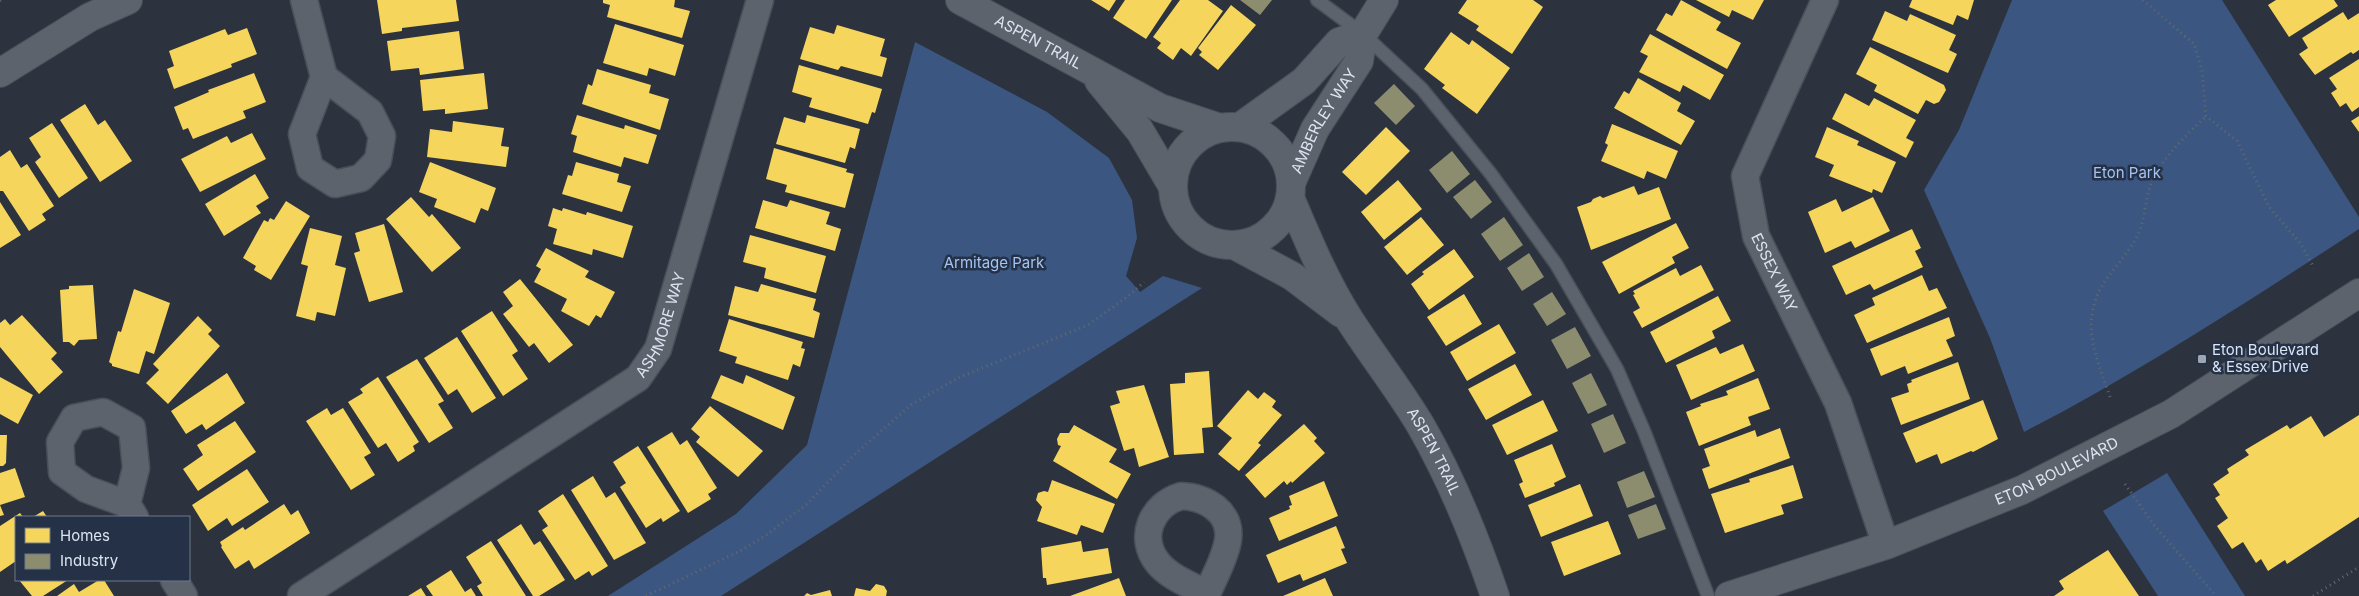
<svg xmlns="http://www.w3.org/2000/svg" width="2359" height="596" font-family="Inter,sans-serif">
<rect width="100%" height="100%" fill="#2c333e"/>
<!-- green -->
<path fill="#3b5681" d="M2012,0H2222L2359,217V229C2250,300 2140,372 2024,432L1990,338L1924,190L1959,130Z
M915,42L1047,112L1109,158L1132,200L1137,238L1126,276L1140,292L1163,276L1202,288L721,596H608L736,514L807,445Z
M2167,473L2245,596H2158L2103,511Z"/>
<!-- homes -->
<path fill="#f6d55c" d="M377,0H456L459,21L402,28V31L382,34Z
M603,0H675L674,7L690,11L682,38L607,17L610,5L603,3Z
M1091,0H1116L1109,11Z
M1125,0H1172L1146,39L1113,18Z
M1180,0H1208L1223,11L1191,56L1181,48L1173,60L1157,48L1161,43L1153,37Z
M1467,0H1533L1543,7L1512,54L1476,30L1479,26L1458,13Z
M1681,0L1721,22L1716,30L1741,43L1727,69L1656,30L1666,13L1672,16Z
M1696,0H1764L1753,20L1732,10L1729,17Z
M1912,0H1974L1968,20L1957,15L1953,25L1909,7Z
M2276,0H2334L2338,6L2289,37L2268,5Z
M1231,5L1256,25L1218,70L1199,55L1202,52L1198,48Z
M1885,11L1907,21L1910,14L1956,35L1949,50L1957,54L1948,73L1872,40Z
M2343,12L2348,20L2359,13V50L2353,54L2351,52L2315,75L2299,54L2308,48L2302,38Z
M615,24L684,45L675,76L649,68L647,76L603,63Z
M837,25L885,39L880,56L887,58L882,77L841,66L838,70L800,59L810,27L834,34Z
M247,28L257,54L231,64L232,67L174,89L167,69L174,66L169,51L225,29L228,35Z
M459,31L464,69L420,75L419,68L391,71L387,41Z
M1451,32L1469,45L1472,40L1510,68L1477,114L1442,88L1445,85L1424,69Z
M1650,34L1724,75L1710,100L1683,85L1680,92L1639,72L1648,56L1640,52Z
M1870,47L1944,85L1946,90L1939,102L1934,104L1926,100L1918,114L1874,91L1877,85L1856,74Z
M2359,59V107L2352,112L2346,103L2340,107L2331,93L2337,89L2329,78Z
M799,65L882,89L875,113L872,112L868,124L809,107L812,98L792,92Z
M597,69L651,85L649,93L669,99L660,130L582,104L588,84L592,86Z
M254,73L266,102L243,111L246,118L193,139L188,128L183,130L174,107L209,92L208,90Z
M484,73L488,109L445,114V109L423,111L420,80Z
M1638,78L1681,103L1677,111L1695,121L1681,145L1614,108L1624,91L1629,94Z
M1845,93L1869,106L1874,98L1916,120L1906,138L1914,142L1906,158L1832,119Z
M85,104L98,125L105,120L132,161L100,182L60,120Z
M577,115L624,129L625,125L657,135L648,164L624,157L621,167L573,152L577,136L571,134Z
M807,115L860,129L855,149L850,147L845,163L776,144L784,117L805,123Z
M2359,116V132L2351,121Z
M453,121L504,128L501,146L509,147L506,167L427,157L430,129L452,132Z
M52,123L88,178L59,198L35,162L41,157L29,138Z
M1612,124L1678,151L1666,179L1647,171L1644,179L1601,161L1608,145L1605,143Z
M1386,127L1410,151L1366,195L1342,172Z
M1827,127L1859,141L1857,145L1896,162L1882,193L1873,189L1872,193L1829,176L1834,165L1815,157Z
M252,133L266,159L200,192L181,159L227,136L231,143Z
M774,148L847,169L846,172L854,174L845,208L785,192L787,185L766,179Z
M10,150L21,168L27,164L54,206L42,214L46,220L29,231L3,191H0V157Z
M430,162L496,188L488,211L481,208L475,223L434,207L437,199L419,192Z
M576,162L619,174L617,182L631,186L622,212L562,194L568,175L572,176Z
M255,174L269,198L256,206L261,213L224,236L205,204Z
M1398,180L1422,209L1384,240L1361,212Z
M1634,186L1638,195L1659,187L1671,219L1591,250L1577,207L1591,202L1593,199L1600,196L1603,198Z
M411,197L429,217L432,214L461,248L432,272L386,219Z
M1873,197L1890,231L1855,248L1851,241L1825,253L1808,212L1836,199L1842,212Z
M763,200L787,207L790,200L830,212L826,224L841,229L835,251L755,228Z
M286,201L310,216L271,280L254,270L256,266L243,258L264,220L268,222L270,218L274,220Z
M0,202L21,235L0,248Z
M553,208L562,211L563,208L586,215L587,212L633,226L623,258L593,249L592,255L553,244L557,229L548,226Z
M1421,217L1444,245L1407,275L1384,247Z
M1676,223L1689,248L1672,257L1675,263L1619,294L1602,262Z
M384,224L403,292L369,302L354,253L360,251L355,233Z
M310,228L342,236L335,265L346,268L335,316L317,312L315,321L296,316L308,266L301,264Z
M1912,229L1921,248L1915,251L1923,267L1874,290L1870,284L1846,295L1832,266Z
M750,235L826,256L816,293L764,278L766,268L743,262Z
M546,248L589,271L585,277L615,292L601,318L596,315L589,326L561,311L567,299L534,282L541,269L536,266Z
M1454,249L1474,277L1429,310L1411,284L1424,274L1422,272Z
M1701,265L1714,290L1642,328L1633,312L1640,308L1633,295L1635,294L1633,291L1676,268L1680,276Z
M1922,275L1929,291L1937,288L1947,308L1867,343L1854,315L1875,305L1872,298Z
M520,279L573,345L549,363L534,343L529,347L503,314L513,306L503,292Z
M761,284L816,299L813,310L820,313L814,338L728,315L735,286L758,292Z
M93,285L97,339L79,340L74,346L69,342H63L60,290L69,289V286Z
M134,289L170,303L154,354L146,351L139,374L112,366V364L109,362L118,331L121,332Z
M1464,294L1482,324L1446,346L1427,317Z
M1718,296L1731,321L1712,331L1715,338L1666,363L1650,332Z
M492,311L518,351L512,355L528,379L503,396L461,331Z
M22,315L57,353L51,359L63,372L39,394L0,347V323L5,319L10,325Z
M198,316L212,330L208,334L220,346L168,404L146,383L159,370L153,364Z
M1949,317L1955,336L1946,340L1953,356L1908,374L1905,366L1881,376L1870,349Z
M729,319L803,342L801,348L805,349L800,367L793,364L788,380L735,363L737,357L719,351Z
M1499,324L1516,353L1467,381L1450,352Z
M457,337L496,398L472,413L457,389L448,395L424,358Z
M1743,344L1755,371L1691,400L1676,365L1716,347L1720,354Z
M417,359L444,401L438,404L453,428L429,443L386,377Z
M1958,362L1970,399L1901,425L1891,398L1909,392L1907,384L1912,382L1911,380Z
M1515,364L1532,395L1486,420L1468,389Z
M1209,371L1213,427L1202,428L1204,453L1174,455L1170,384L1185,383V373Z
M227,373L245,403L206,430L202,424L186,434L171,411Z
M721,375L743,384L746,375L795,397L783,430L711,398Z
M0,377L33,395L18,424L0,414Z
M378,377L419,442L413,446L415,451L398,462L386,443L378,448L348,402L363,393L360,389Z
M1758,378L1770,409L1748,417L1751,425L1699,446L1686,412L1701,406L1700,404L1728,395L1726,391Z
M1144,385L1169,457L1139,467L1134,448L1124,451L1110,406L1120,403L1116,391Z
M1248,390L1258,399L1264,392L1276,401L1272,407L1282,415L1258,443L1261,445L1239,471L1218,454L1232,438L1217,426Z
M1543,400L1558,431L1507,455L1492,425Z
M1983,400L1998,439L1973,452L1971,451L1941,464L1937,454L1916,463L1903,433Z
M710,406L763,451L738,477L696,442L700,437L691,429Z
M327,408L331,415L343,408L371,453L364,457L375,475L351,490L306,421Z
M2359,415V517L2287,564L2285,560L2268,571L2261,559L2256,563L2243,542L2232,549L2217,526L2228,518L2215,498L2220,495L2213,484L2229,473L2227,469L2249,455L2245,450L2287,425L2290,429L2311,416L2324,437Z
M235,421L256,452L198,491L183,469L203,455L197,445Z
M1304,424L1317,438L1314,441L1325,453L1292,483L1291,481L1287,485L1284,481L1265,498L1245,475Z
M1074,425L1117,449L1109,462L1131,474L1117,499L1053,461L1061,446L1058,445L1057,439L1060,433H1069Z
M1780,428L1790,458L1709,489L1702,469L1710,466L1704,449L1755,430L1757,437Z
M672,432L680,445L687,440L717,488L708,494L711,499L688,513L647,447Z
M0,435H7L6,463L3,466H0Z
M1552,444L1566,477L1554,483L1555,486L1525,498L1519,484L1523,482L1514,460Z
M638,446L680,511L663,522L661,518L646,528L620,487L626,483L613,462Z
M1793,465L1803,498L1781,505L1784,514L1725,533L1711,494L1750,482L1749,479Z
M15,468L25,497L0,505L4,515L0,516V473Z
M247,469L269,502L232,526L227,518L208,531L192,505Z
M593,476L606,498L615,492L646,543L614,560L571,490Z
M1052,480L1115,504L1103,533L1081,525L1077,535L1037,521L1042,507L1036,500L1038,493L1044,491L1048,492Z
M1324,481L1338,516L1279,541L1269,518L1290,509L1289,506L1292,505L1289,496Z
M1580,484L1593,516L1541,537L1528,505Z
M563,494L608,566L592,576L589,571L575,580L542,530L548,526L538,511Z
M284,504L291,515L298,510L310,533L254,569L249,560L235,569L221,547L222,546L220,542L243,527L245,530Z
M43,511L47,517H33Z
M20,513L23,517H16V561L0,572V526Z
M1608,521L1621,554L1564,576L1551,542Z
M521,524L534,545L540,541L565,580L539,596H533L497,540Z
M1336,526L1345,548L1341,549L1347,563L1303,581L1300,574L1278,583L1266,555Z
M491,541L526,596H483L477,586L482,583L466,557Z
M1081,541L1083,552L1108,548L1112,573L1047,585L1046,578H1043L1041,548Z
M2108,550L2139,596H2054L2064,589L2059,581Z
M451,570L465,592L471,588L476,596H433L426,586Z
M1119,578L1126,596H1070Z
M1325,578L1333,596H1283Z
M19,580H68L43,596H32Z
M99,580H104L114,596H57L74,584L79,592Z
M876,584L884,586L887,591L886,596H854L856,588L870,591Z
M421,588L426,596H408Z
M830,590L832,596H804L807,593L811,595Z"/>
<!-- industry -->
<path fill="#8c8c6e" d="M1240,0H1272L1260,15Z
M1394,84L1415,106L1396,125L1374,103Z
M1452,151L1470,174L1447,193L1429,170Z
M1475,180L1492,202L1471,219L1453,197Z
M1504,217L1523,245L1500,261L1481,234Z
M1529,253L1544,277L1522,291L1507,268Z
M1552,292L1566,314L1547,326L1533,304Z
M1575,327L1591,356L1567,369L1551,340Z
M1591,373L1607,405L1588,414L1572,383Z
M1613,414L1626,443L1604,453L1591,424Z
M1644,471L1655,497L1627,508L1617,482Z
M1656,504L1666,529L1638,539L1628,515Z"/>
<g fill="none" stroke-linecap="round" stroke-linejoin="round">
<defs>
<path id="service" d="M1317,0L1363,34L1422,89L1491,174L1556,264L1617,369L1644,431L1708,596"/>
<g id="minor">
<path d="M304,0L324,77L302,134L310,168L335,184L361,178L378,160L382,136L370,112L324,77"/>
<path id="s1" d="M1825,0L1745,176L1756,236L1838,403L1886,545"/>
<path d="M1181,496C1206,497 1232,512 1228,540C1225,559 1214,577 1207,594C1191,585 1169,577 1158,563C1137,537 1152,505 1181,496Z"/>
<path d="M127,504L136,468L132,428L103,412L74,418L60,442L62,472L86,489L127,504L135,517"/>
<path d="M174,580L184,596"/>
<path id="s2" d="M301,596L638,378L658,349L760,0"/>
</g>
<g id="tertiary">
<path id="s3" d="M960,0L1160,108L1220,128"/>
<path d="M0,73L90,17L128,0"/>
<path d="M1099,81L1140,131L1173,187"/>
<circle cx="1232" cy="186" r="59"/>
<path d="M1240,127L1304,81L1339,42L1363,34"/>
<path id="s4" d="M1292,181L1315,129L1359,61L1363,34L1384,0"/>
<path id="s5" d="M1291,200C1308,240 1325,281 1349,319C1372,355 1399,389 1421,426C1452,480 1475,537 1495,596"/>
<path d="M1236,246L1292,276L1341,313"/>
<path id="s6" d="M1729,596L1886,545L2022,490L2171,414L2359,293"/>
</g>
</defs>
<!-- service casing -->
<use href="#service" stroke="#49505a" stroke-width="15"/>
<!-- minor casing -->
<use href="#minor" stroke="#49505a" stroke-width="29"/>
<!-- tertiary casing -->
<use href="#tertiary" stroke="#49505a" stroke-width="30"/>
<!-- path -->
<path stroke="#636970" stroke-width="3" stroke-dasharray="1 4" stroke-linecap="butt" d="M2143,0L2194,44L2202,70L2206,116L2237,141L2269,207L2301,244L2314,268
M0,1L1,0
M2110,397C2095,354 2078,320 2107,278C2119,262 2131,250 2139,232C2145,218 2145,201 2150,187C2160,159 2185,137 2206,116
M2125,484L2153,524L2216,596
M646,596L740,551L765,536L807,504L855,454L912,404L960,377L1088,325L1131,294L1144,282
M2313,596L2359,567"/>
<!-- service -->
<use href="#service" stroke="#5d636c" stroke-width="12"/>
<!-- minor -->
<use href="#minor" stroke="#5d636c" stroke-width="26"/>
<!-- tertiary -->
<use href="#tertiary" stroke="#5d636c" stroke-width="28"/>
</g>
<!-- markers -->
<rect fill="#9ea6b3" stroke="#243146" stroke-width="2" x="2197" y="354" width="10" height="10" rx="2.5"/>
<g text-anchor="middle" stroke-width="5" stroke-linejoin="round" paint-order="stroke">
<!-- street labels -->
<g font-size="15" fill="#dbe4f2" stroke="#243146">
<text dy="5" stroke="none"><textPath href="#s3" startOffset="89">ASPEN TRAIL</textPath></text>
<text dy="5" stroke="none"><textPath href="#s4" startOffset="68">AMBERLEY WAY</textPath></text>
<text dy="5" stroke="none"><textPath href="#s1" startOffset="295">ESSEX WAY</textPath></text>
<text dy="5" stroke="none"><textPath href="#s2" startOffset="460">ASHMORE WAY</textPath></text>
<text dy="5" stroke="none"><textPath href="#s5" startOffset="290">ASPEN TRAIL</textPath></text>
<text dy="5" stroke="none"><textPath href="#s6" startOffset="351">ETON BOULEVARD</textPath></text>
</g>
<!-- park labels -->
<g font-size="15" fill="#a4c4f4" stroke="#243146">
<text x="2127" y="178">Eton Park</text>
<text x="994" y="268">Armitage Park</text>
</g>
<!-- poi labels -->
<g font-size="15" fill="#dbe4f2" stroke="#243146" text-anchor="start">
<text x="2212" y="355">Eton Boulevard<tspan x="2212" dy="17">&amp; Essex Drive</tspan></text>
</g>
</g>
<!-- legend -->
<rect x="15" y="516" width="175" height="65" fill="#243146" stroke="#6d798b"/>
<rect x="25" y="528" width="25" height="15" fill="#f6d55c" stroke="#6d798b"/>
<text x="60" y="541" font-size="15" fill="#dbe4f2">Homes</text>
<rect x="25" y="554" width="25" height="15" fill="#8c8c6e" stroke="#6d798b"/>
<text x="60" y="566" font-size="15" fill="#dbe4f2">Industry</text>
</svg>
